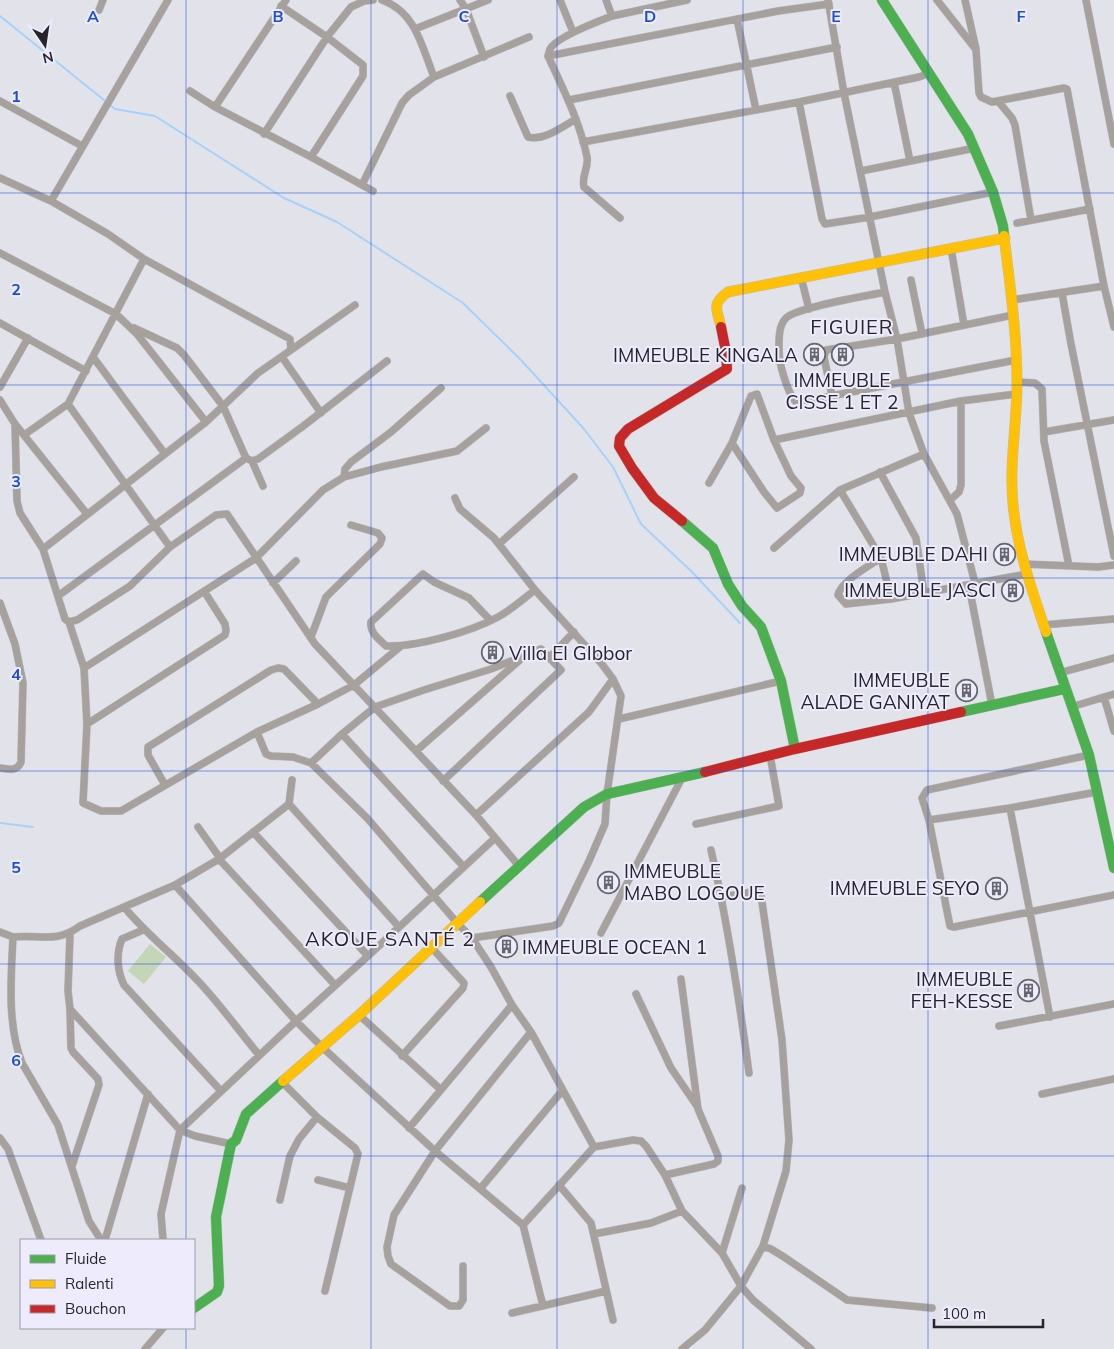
<svg xmlns="http://www.w3.org/2000/svg" width="1114" height="1349" font-family="Mulish,sans-serif">
<rect width="100%" height="100%" fill="#e2e2eb"/>
<!-- green -->
<path fill="#c4d5b8" d="M150,944L166,957L144,984L128,971Z"/>
<g fill="none" stroke-linecap="round" stroke-linejoin="round">
<!-- stream -->
<path stroke="#a6d2f9" stroke-width="2" d="M0,16L115,109L155,116L284,198L337,222L463,303L521,360L584,429L613,467L641,524L692,572L740,623
M0,823L33,827"/>
<defs>
<path id="street" d="M382,0C416,12 422,47 434,77
M460,0L466,9L484,57
M560,0L573,32
M606,0L612,16
M828,0L844,93L885,292L897,339L909,413L924,454L957,514L975,583
M937,0L974,47
M965,0L976,49L979,93L981,97L992,102L1064,88L1067,89L1104,286L1114,327
M1086,0L1114,144
M281,6L327,37L363,65V76L311,157
M99,10L103,0
M737,19L756,110
M415,29L488,0
M548,56C549,54 549,51 550,49C556,37 599,21 612,16L687,0
M894,82L910,161
M190,91L215,107L311,157L373,191
M510,96L528,137C544,141 562,127 576,119
M569,100L837,47
M0,101L82,146
M998,101L1012,118L1015,125L1031,220
M799,102L822,219L825,224L870,217L993,192
M215,107L286,0
M264,134L327,37L351,7L364,1L373,0
M583,142L799,102L919,77L930,73
M861,171L975,148
M0,178L51,201L108,234L144,259L290,339L291,350L258,373L206,422L43,549
M362,185L402,103L409,95L434,77L529,37
M51,201L168,0
M620,218L584,187C581,176 589,168 587,157C580,122 563,89 548,56L778,11L829,4
M1017,223L1090,209
M951,248L964,325
M0,253L116,314L137,334L206,422
M801,277L809,309
M911,280L922,334
M885,292C867,296 797,307 786,318C778,326 779,341 779,351C779,364 787,391 795,401L800,402L1016,360
M1062,293L1071,344L1114,556
M1012,300L1104,286
M0,323L86,371
M134,328L177,348L184,355L223,406L246,458L252,461L263,486
M291,350L355,305
M93,357L165,454
M282,357L321,413
M1017,382L1035,383L1042,389L1044,441L1069,566
M0,387L28,338
M832,396L824,357L826,350L897,339L1013,315
M0,400L15,424L87,514
M68,404L170,547
M15,424L17,501L20,513L43,549L65,619L69,622L84,668L87,724L83,803L101,811H121L257,732L318,704L354,685L401,646
M1044,432L1114,420
M24,435L68,404L144,259
M774,440L961,401L1016,394
M252,461L258,459L302,427L387,361
M880,472L916,538L924,593
M344,477L345,469L351,462L391,432L441,388
M709,483L732,443L751,396L757,394L774,440L791,476L801,488L800,493L777,508L764,492L732,443
M840,490L881,558
M455,498L460,509L494,538L535,590L601,663L613,679L621,696L607,794L605,824L589,861L559,923L553,926L472,938
M950,500L959,492L961,485V401
M499,544L574,477
M774,548L840,490L924,454
M1023,564L1098,567L1114,565
M273,583L296,561
M969,586L992,705
M58,596L246,458
M891,599L881,558C869,566 841,581 838,595L846,604L891,599L1027,574
M0,603L15,644L23,683L21,762C17,772 9,769 0,768
M490,620L469,598L434,582L423,574L371,622C369,632 379,639 386,646C417,647 470,632 498,617C511,610 523,599 535,590
M69,622L77,620L130,586L170,547L216,515L227,514L315,644L476,815L519,866
M1043,625L1114,619
M311,637L326,597L380,544L382,538L378,533L351,525
M550,657L574,632
M84,668L256,558L323,490L344,477L381,467L457,451L486,428
M1059,673L1114,658
M1104,697L1114,731
M1071,707L1114,694
M619,719L781,681
M87,724L225,635L226,630L225,624L204,591
M257,732L266,754L271,756L293,757L311,763L368,819L458,924L472,938L491,967L512,1005L531,1032L594,1147
M342,734L464,867
M416,751L521,659
M1089,755L927,790L922,798L929,820L950,926L954,927L1114,895
M311,763L342,734L375,707L424,690L491,669L541,649L561,670L443,781
M165,785L148,755V747L271,670L278,668L284,669L318,704
M289,804L399,927
M1010,808L1050,1017
M476,815L589,712L613,679
M929,820L1010,808L1097,792
M696,824L779,806L770,755
M198,827L220,858
M253,832L368,956
M711,850C728,924 739,998 749,1073
M219,859L335,985
M175,885L296,1021L322,1047L435,1151L523,1225L543,1306
M125,908C147,935 174,955 198,981C220,1004 239,1031 259,1055
M143,930L122,939C116,953 117,971 124,985L221,1091
M0,932L13,937
M601,933L682,778
M70,934L68,991L70,1009L180,1130L195,1136L231,1144
M636,994L671,1068L697,1106
M70,1009L71,1048L73,1052L98,1079L99,1085L72,1166
M359,1015L440,1089
M999,1026L1114,1004
M402,1056L463,988L464,983L432,948
M282,1082L317,1117L355,1148L358,1154L325,1291
M1042,1094L1114,1079
M409,1128L512,1005
M0,1138L8,1149L41,1240
M665,1175L714,1164L718,1161V1156L698,1109L681,979
M318,1180L350,1188
M559,1185L591,1223L613,1320
M480,1189L562,1091
M280,1200L290,1156L299,1139L317,1117
M523,1225L594,1147L633,1140L641,1141L646,1146L665,1175L682,1211L722,1253L741,1286L753,1300L811,1349
M594,1234L651,1223L682,1211
M101,1240L89,1221L58,1125L22,1063C7,1025 11,978 13,937C39,934 56,944 80,926L175,885L219,859L289,804L292,780
M105,1240L148,1094
M163,1240L161,1214L180,1130L296,1021L368,956L495,838
M763,1246L771,1249L784,1257L847,1300L932,1308
M722,1253L742,1188
M463,1266V1300L459,1306H450L391,1264L388,1256L387,1247L394,1215L435,1151L531,1032
M512,1313L606,1291
M145,1349L163,1328
M682,1349L705,1330L741,1286L763,1246L786,1171L789,1140L782,1040L761,895L758,891L722,897"/>
<path id="fast" d="M882,0L968,134L993,192L1003,226L1004,236
M682,521L713,548L728,584L742,606L761,627L781,681L795,749
M1046,632L1089,755L1114,868
M961,712L1064,689
M480,902L584,807L607,794L705,772
M194,1308L217,1292L219,1286L216,1217L231,1144L236,1140L246,1114L283,1081"/>
<path id="slow" d="M1004,236C1010,285 1017,334 1017,383C1017,423 1009,464 1013,504C1017,549 1032,590 1046,632
M721,327C717,309 711,304 728,292L1005,238
M283,1081L359,1015L480,902"/>
<path id="jam" d="M682,521L654,498L632,468L619,446L620,438L628,429L727,369L726,352L721,327
M705,772L795,749L961,712"/>
</defs>
<!-- street casing -->
<use href="#street" stroke="#bdbdc4" stroke-width="8"/>
<!-- fast casing -->
<use href="#fast" stroke="#bdbdc4" stroke-width="11"/>
<!-- slow casing -->
<use href="#slow" stroke="#bdbdc4" stroke-width="11"/>
<!-- jam casing -->
<use href="#jam" stroke="#bdbdc4" stroke-width="11"/>
<!-- street -->
<use href="#street" stroke="#a7a19e" stroke-width="7"/>
<!-- fast -->
<use href="#fast" stroke="#4caf50" stroke-width="10"/>
<!-- slow -->
<use href="#slow" stroke="#ffc107" stroke-width="10"/>
<!-- jam -->
<use href="#jam" stroke="#c62828" stroke-width="10"/>
</g>
<!-- grid -->
<path fill="none" stroke="#1d4ed8" stroke-width="1" stroke-opacity="0.55" d="M186,0V1240M371,0V1349M557,0V1349M743,0V1349M928,0V1349M0,193H1114M0,385H1114M0,578H1114M0,771H1114M0,964H1114M0,1156H1114M186,1328V1349"/>
<!-- icons -->
<defs>
<symbol id="building-ring" viewBox="-11 -11 22 22"><circle r="9.5" fill="#edebfc" stroke="#67676e" stroke-width="1.5"/><path d="M-4-6H4V6H1V3H-1V6H-4ZM-2.5-4.3h1.7v1.8h-1.7ZM.8-4.3h1.7v1.8H.8ZM-2.5-1h1.7V.8h-1.7ZM.8-1h1.7V.8H.8Z" fill="#67676e"/></symbol>
</defs>
<g fill-rule="evenodd">
<use href="#building-ring" x="830" y="342" width="25" height="25"/>
<use href="#building-ring" x="802" y="342" width="25" height="25"/>
<use href="#building-ring" x="992" y="542" width="25" height="25"/>
<use href="#building-ring" x="1000" y="578" width="25" height="25"/>
<use href="#building-ring" x="480" y="640" width="25" height="25"/>
<use href="#building-ring" x="954" y="678" width="25" height="25"/>
<use href="#building-ring" x="596" y="870" width="25" height="25"/>
<use href="#building-ring" x="984" y="876" width="25" height="25"/>
<use href="#building-ring" x="494" y="934" width="25" height="25"/>
<use href="#building-ring" x="1016" y="978" width="25" height="25"/>
</g>
<g text-anchor="middle" stroke-width="4" stroke-linejoin="round" paint-order="stroke">
<!-- poi labels -->
<g font-size="19" fill="#25252b" stroke="#edebfc" text-anchor="end">
<text x="798" y="362">IMMEUBLE KINGALA</text>
<text x="842" y="387" text-anchor="middle">IMMEUBLE<tspan x="842" dy="22">CISSE 1 ET 2</tspan></text>
<text x="988" y="561">IMMEUBLE DAHI</text>
<text x="996" y="597">IMMEUBLE JASCI</text>
<text x="509" y="660" text-anchor="start">Villa El GIbbor</text>
<text x="950" y="687">IMMEUBLE<tspan x="950" dy="22">ALADE GANIYAT</tspan></text>
<text x="624" y="878" text-anchor="start">IMMEUBLE<tspan x="624" dy="22">MABO LOGOUE</tspan></text>
<text x="980" y="895">IMMEUBLE SEYO</text>
<text x="522" y="954" text-anchor="start">IMMEUBLE OCEAN 1</text>
<text x="1013" y="986">IMMEUBLE<tspan x="1013" dy="22">FEH-KESSE</tspan></text>
</g>
<!-- neighbourhood labels -->
<g font-size="20" letter-spacing="1" fill="#25252b" stroke="#edebfc">
<text x="852" y="334">FIGUIER</text>
<text x="390" y="946">AKOUE SANTÉ 2</text>
</g>
</g>
<g font-size="16" text-anchor="middle" font-weight="bold" fill="#1d4ed8" stroke="#edebfc" stroke-width="4" stroke-linejoin="round" paint-order="stroke">
<text x="93" y="22">A</text>
<text x="278" y="22">B</text>
<text x="464" y="22">C</text>
<text x="650" y="22">D</text>
<text x="836" y="22">E</text>
<text x="1021" y="22">F</text>
<text x="16" y="102">1</text>
<text x="16" y="295">2</text>
<text x="16" y="487">3</text>
<text x="16" y="680">4</text>
<text x="16" y="873">5</text>
<text x="16" y="1066">6</text>
</g>
<!-- legend -->
<rect x="20" y="1239" width="175" height="90" fill="#edebfc" stroke="#9d9ca8"/>
<rect x="30" y="1255" width="25" height="8" fill="#4caf50" stroke="#9d9ca8"/>
<text x="65" y="1264" font-size="15" fill="#25252b">Fluide</text>
<rect x="30" y="1280" width="25" height="8" fill="#ffc107" stroke="#9d9ca8"/>
<text x="65" y="1289" font-size="15" fill="#25252b">Ralenti</text>
<rect x="30" y="1305" width="25" height="8" fill="#c62828" stroke="#9d9ca8"/>
<text x="65" y="1314" font-size="15" fill="#25252b">Bouchon</text>
<!-- north arrow -->
<g transform="translate(45 45) rotate(167)" stroke="#edebfc" stroke-width="4" paint-order="stroke">
<path d="M0-4L9 19L0 12L-9 19Z" fill="#25252b"/>
<text y="-8" font-size="14" font-weight="bold" text-anchor="middle" fill="#25252b">N</text>
</g>
<!-- scale -->
<path d="M934 1319v8h109v-8" fill="none" stroke="#25252b" stroke-width="2.5"/>
<text x="942" y="1319" font-size="15" fill="#25252b" stroke="#edebfc" stroke-width="4" paint-order="stroke">100 m</text>
</svg>
